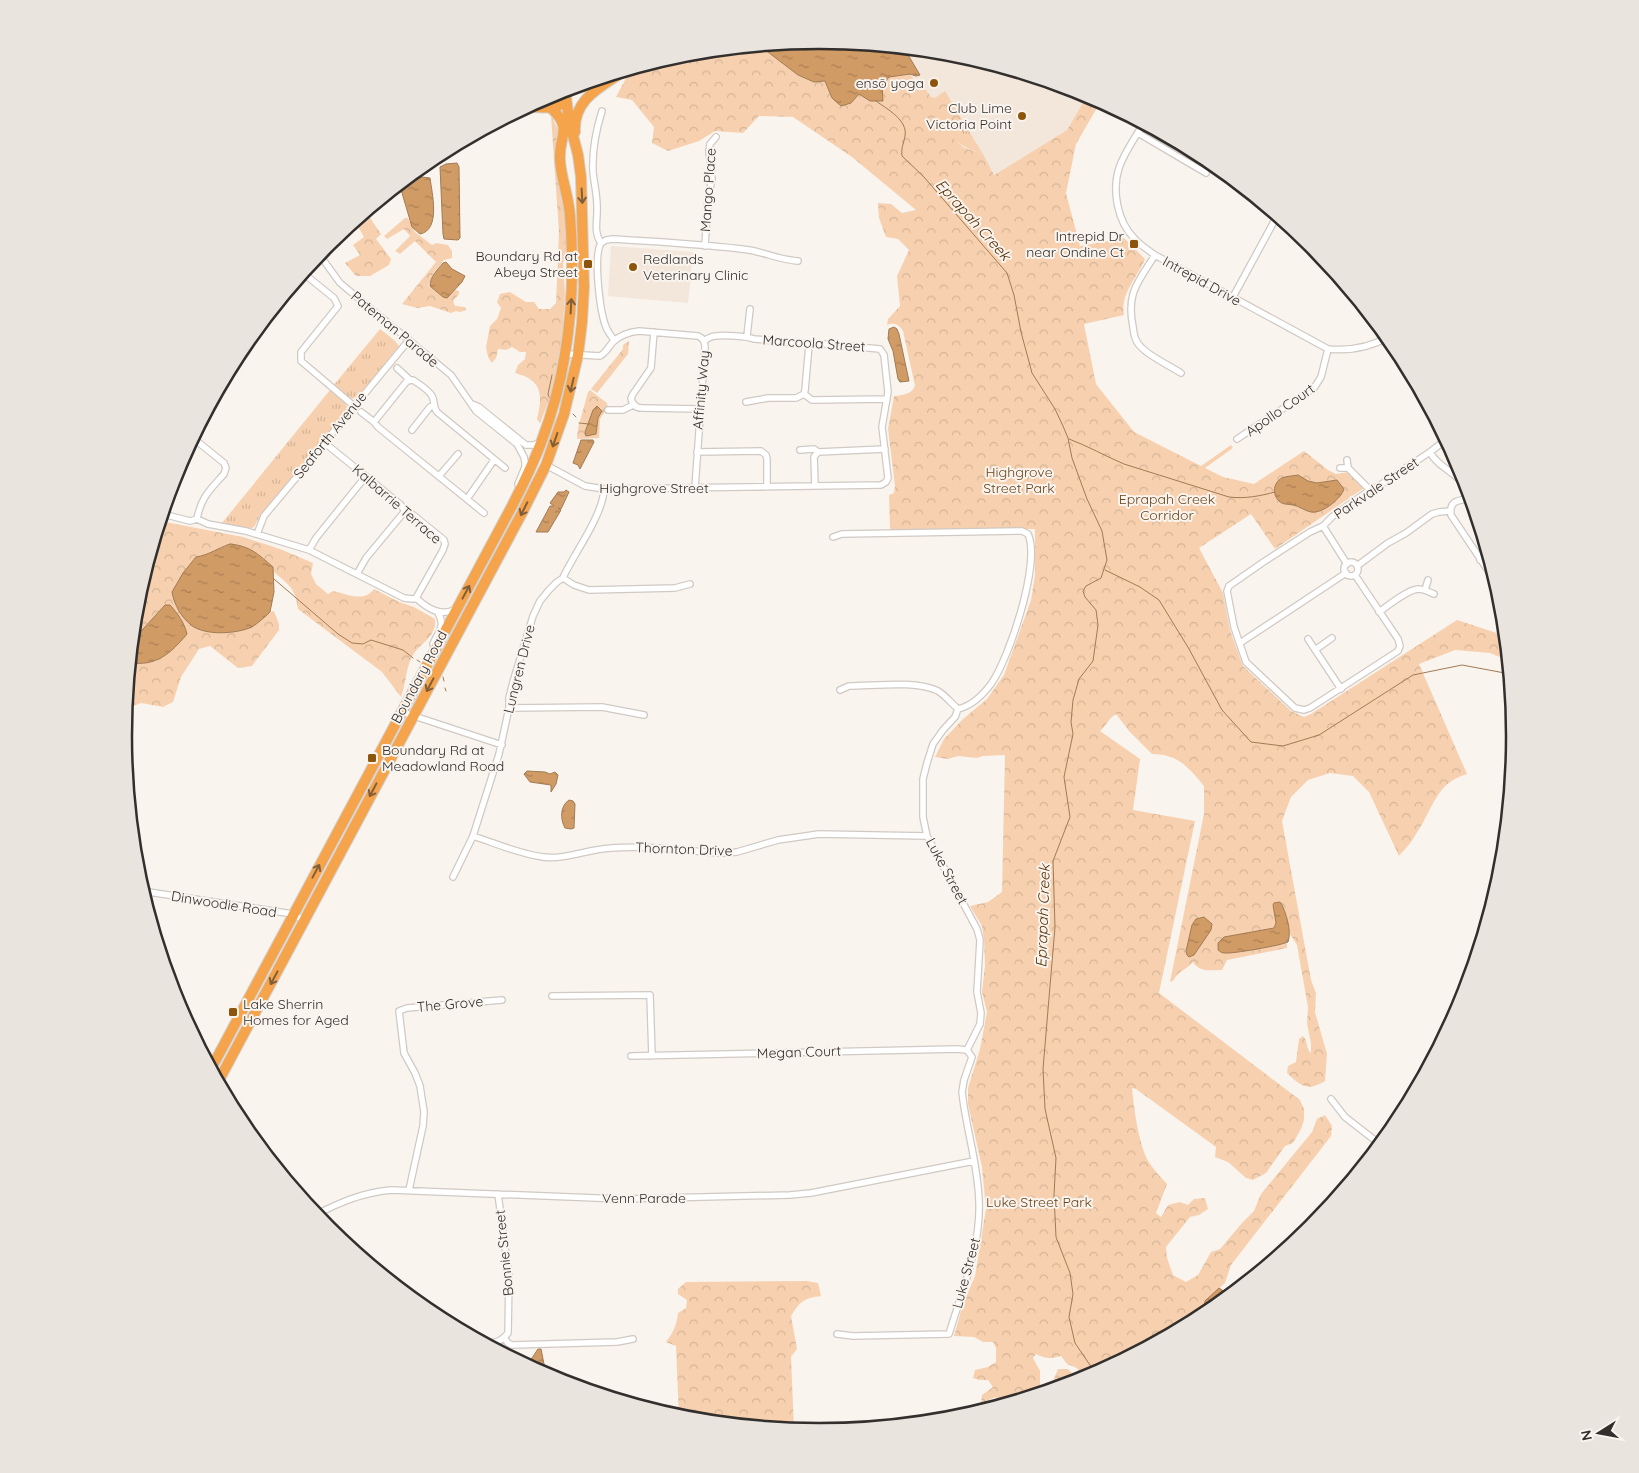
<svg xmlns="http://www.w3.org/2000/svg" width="1639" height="1473" font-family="Quicksand,sans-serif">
<defs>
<pattern id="grass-tufts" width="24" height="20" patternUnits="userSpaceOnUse" patternTransform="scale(1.25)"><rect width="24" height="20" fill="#f7d1af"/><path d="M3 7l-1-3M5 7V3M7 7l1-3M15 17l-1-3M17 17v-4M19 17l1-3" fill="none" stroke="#d4b497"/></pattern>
<pattern id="forest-crowns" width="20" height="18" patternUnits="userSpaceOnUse" patternTransform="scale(1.25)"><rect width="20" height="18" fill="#f7d1af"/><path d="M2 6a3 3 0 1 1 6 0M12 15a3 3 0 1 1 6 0" fill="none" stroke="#d4b497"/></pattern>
<pattern id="water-ripples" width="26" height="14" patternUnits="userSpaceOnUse" patternTransform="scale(1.25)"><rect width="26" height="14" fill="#d19b65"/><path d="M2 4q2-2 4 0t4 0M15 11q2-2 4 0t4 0" fill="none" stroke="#aa7f54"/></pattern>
</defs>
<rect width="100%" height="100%" fill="#faf4ee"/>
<!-- built -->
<path fill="#f3e6da" d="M897,48L956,53L1088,94L1067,130L974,187L920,88L910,74Z
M611,246L693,252L688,303L608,296Z"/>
<!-- grass -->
<path fill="url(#grass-tufts)" d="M960,119L962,120L983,154C971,151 939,137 950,120L957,121Z
M380,329L394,340L399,346L357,398L349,399L333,386Z
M330,390L346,404L347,408L327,435L323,443L318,446L260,516L254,527L249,529L222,523Z"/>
<!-- forest -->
<path fill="url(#forest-crowns)" d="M760,46L798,75L814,82L825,81L832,98L851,103L859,93L870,101L889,77L910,74L921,90H926L931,97L935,98L945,91L962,120L960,119L957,121L950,120L948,124L949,132L952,137L964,148L983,154L994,175L1067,130L1088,94L1101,101L1076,144L1066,193L1080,246L1124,238L1145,259C1137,278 1120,294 1124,315L1084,324L1096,384L1134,432L1201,466L1231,445L1233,448L1205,468L1223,477L1254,484L1304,451L1328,470L1336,474L1349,472L1364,488L1275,549L1251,514L1199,548L1223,593L1230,630L1243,666L1291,711L1304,717L1311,714L1457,620L1506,636L1509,661L1490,653L1455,650L1419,664L1467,774C1435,783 1433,810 1416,834C1412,842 1405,849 1399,856L1369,792L1353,776L1330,773L1308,780L1291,797L1282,821L1311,980L1316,993L1315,1012L1327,1054L1325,1081C1307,1092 1301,1086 1287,1073L1288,1066L1296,1062L1299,1039L1303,1036C1308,1041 1306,1049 1311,1053V1043L1307,1024L1308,1007L1297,945L1290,934L1281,903L1273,905L1276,923L1274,928L1221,940L1217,947L1218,950L1225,953L1285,944H1287V948L1227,960L1222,970C1211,970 1200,973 1193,962C1184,972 1181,968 1173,981L1170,982L1204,814V786C1188,767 1178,754 1152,754L1129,731L1116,714C1109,718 1106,726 1100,731L1140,759L1133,810L1195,821L1159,993L1300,1100L1304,1109V1120L1301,1129L1293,1143L1285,1146L1266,1173L1253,1180L1246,1178L1228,1162L1215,1157L1216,1147L1136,1089L1132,1088C1134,1108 1138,1140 1147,1159C1152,1168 1160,1176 1167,1184L1156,1213L1161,1217L1168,1205L1180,1202L1188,1205L1194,1199L1205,1198L1208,1209L1199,1215L1190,1217L1166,1247L1167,1258L1173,1275L1186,1282L1198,1275L1211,1252L1220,1249L1242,1223L1254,1211L1261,1194L1312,1132L1317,1119L1325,1115L1332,1126L1331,1136L1231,1265L1225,1283L1205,1301L1204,1307L1197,1317L1189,1325L1086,1380L1049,1391L1058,1369H1068L1074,1375L1080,1373L1077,1368L1067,1364L1061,1356C1051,1359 1045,1359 1036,1354L1033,1358L1040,1371V1388L1044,1393L991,1409L998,1402L996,1397L981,1403L982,1395L993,1387L988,1380H980L973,1378L975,1370L988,1367L996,1362V1348L993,1342H983L974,1337L954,1336L963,1304L975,1276L986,1209L982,1167L968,1104V1088L980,1049L987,1012L982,992L985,966L984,940L982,926L970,906L988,902L1002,892L1005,755L983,756L977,758L958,756L948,759L935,757L944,739L963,719L987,699L1004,675L1031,600L1035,575V529L891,530L890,528L889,495L894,493L895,486L888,429L894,396C902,395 911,395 915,386L903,331C899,325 895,322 887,325L888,319L900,306L897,276L909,250L898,239L886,237L879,218L878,203L891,204L902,213L916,210L852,157L793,117L759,116L743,133L715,131L699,141L668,151L652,143L654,127L632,100L616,97L626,78L637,68L684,53Z
M551,116L557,127L559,137L556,155V172L565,203L567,247L563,264L565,295L562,340L551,395L540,423L537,419C543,394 542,380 515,373L518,365L525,359L526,352H520L512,347L506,350L498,349L496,358L492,363L488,357L486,347L490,326L497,319L501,308L497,302L500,294L510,292L526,302H534L539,309H550L556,303L559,232Z
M366,212L381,234L376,239L391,259L389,265L370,276H356L345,263L360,255L353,245L364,237L355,221Z
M405,218H408L415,232L432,245L436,243L448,245L452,251V258L444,260L434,272L428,286C436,288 439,296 447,298L455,290L459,291V294L453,301L455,306L465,307L466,310L460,312L456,311L451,313L430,306L417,308L402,304L436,262L415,241L400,254L395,251L410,236L404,229L387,239L384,236Z
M629,341L628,354L597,393L591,389L623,349V345Z
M590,390L607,403L608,407L600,419L599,438L577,439L578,428L588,392Z
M160,521L243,537L280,549L313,563L311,574L316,584L328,594L333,591C347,594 364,603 374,589L399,602L414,607L435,619C437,635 423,642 415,652C405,665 407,682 401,697L382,672L298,609C295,586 288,585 273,571V567C259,555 244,540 224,546C218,548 212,553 206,556L229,632L252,626L270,612L274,611L279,624V630L252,666L238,668L210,646L199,649L181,677L173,702L163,707L141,703L126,709L127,699L130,698L127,692L130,663L143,664L168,653L186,634L163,607L133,640L136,600Z
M807,1281L818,1283L821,1296C803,1298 800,1302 791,1316L797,1349L791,1357L794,1430L679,1418L676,1346L666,1342C673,1333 677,1324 678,1313L686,1308L687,1300L678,1294V1289L686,1282Z"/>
<!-- water -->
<path fill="url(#water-ripples)" stroke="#a17b54" d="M819,40L904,48L920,75L916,76L910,74L889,77L882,86L883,101H870L859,94L851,103L841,106L832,98L825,81L814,82L798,75L760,46Z
M457,163L459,167L460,238L458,240L444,239L443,234L440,167L446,164Z
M422,177L430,178C432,193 441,230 420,234L412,227L400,186C405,178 415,182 422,177Z
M446,262L452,269L465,276L462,282L447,298L443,297L430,286C430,277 437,270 443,263Z
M894,327L897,329L899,334L909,381L900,382L898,379L893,351L888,339L889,329Z
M597,406L602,411L598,418L596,434L586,436L585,432L593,410Z
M581,440H593L594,442L580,469L578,465L573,463Z
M1298,475L1308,481L1317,483L1337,480L1344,489C1341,499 1322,514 1311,512C1305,511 1299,506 1293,505C1288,504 1283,505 1279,501C1272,494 1273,483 1282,478C1287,476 1293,476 1298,475Z
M566,490L569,492L561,509L558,508L561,510L548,532H536L550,506H554L550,503L558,492H564Z
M230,544C251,546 259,555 273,567L274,592L270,612C265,617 258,623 252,627C236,634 205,636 191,625C181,617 174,604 172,592L183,573L196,557C209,555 218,548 230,544Z
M165,605H170C178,614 184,622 187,634C170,654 157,666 130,663L133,640Z
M527,771L545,772L550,774L555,772L558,775L556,784L551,792V785L530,782L524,774Z
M569,800L573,801L575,804L574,828L571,829L565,828C560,819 560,806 569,800Z
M1279,902L1281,903C1286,913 1292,931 1288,942C1283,945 1232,954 1225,953C1221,953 1221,952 1218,950V943L1224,937L1274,928L1276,923L1273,905L1274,903Z
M1204,917L1212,924L1211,930L1194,955L1189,957L1187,955L1186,951L1192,925L1196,919Z
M1219,1288L1225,1292L1228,1298L1205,1316L1203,1313L1205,1301Z
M538,1349H541L545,1369L548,1370V1374L546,1375L525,1365L528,1364Z"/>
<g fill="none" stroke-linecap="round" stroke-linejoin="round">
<!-- stream -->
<path stroke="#a17b54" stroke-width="1" d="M670,57L672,60L680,61L695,52
M876,101C887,109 908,120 905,136C904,143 901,147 902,156L923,176L1007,273L1014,295L1021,332L1032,373L1055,409L1063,426L1068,438L1072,458L1087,499L1102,531L1107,560L1101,578L1086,586L1083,591L1085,597L1096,610L1098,625L1093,661L1079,679L1073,700L1071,722L1073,734L1064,777L1070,817L1053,861L1055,927L1043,1069L1045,1109L1056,1158L1054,1195L1056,1237L1070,1273L1073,1294L1069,1317L1075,1343L1094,1371L1098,1373
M550,399L548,394L552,375
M573,414L576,417
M579,423L589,424
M1069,439C1088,446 1105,456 1124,464L1229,497C1245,499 1260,496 1275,492
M1105,570L1140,587L1159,600L1189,649L1222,710L1251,742L1283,746L1319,735L1413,675L1462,665L1510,674
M274,579L338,634L352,643L363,644L371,640L403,650L413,658
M417,660L420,662
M443,677L444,681
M445,688L446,691"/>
<defs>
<path id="street" d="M602,111C596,130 592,151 593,172C594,183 597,194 597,206C598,219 593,232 601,243C593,257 600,312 606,327C608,332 611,336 614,340
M1143,124C1135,138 1124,153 1119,168C1112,190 1117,221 1134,238C1140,245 1148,250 1155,255L1328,349C1350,351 1369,348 1388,337
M1138,133L1206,173
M601,243L606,240L613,239C658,242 704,244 749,250C766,253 781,260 798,261
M705,246L708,198L712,179L709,151L710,144L716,137
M319,254L340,283L451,375L476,411L517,444L524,457L525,462V467L518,484
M1155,255C1138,282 1126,293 1133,327C1134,335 1135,342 1142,348C1151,357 1170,366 1181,373
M303,273L334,298L338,306L301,352V361L354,406
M1233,297L1277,216
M654,332L651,368L633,394L631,398C632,404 635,408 642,408L700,409
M747,336L750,309
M566,354L600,356C606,353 608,347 613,342C620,335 630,332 639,331L698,336C703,338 705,342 705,347L695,488
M397,368L410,380
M804,394L812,400L887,399
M746,402L768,398H796L804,394L805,390L809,345
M472,404L479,407L526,445H534L542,441
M608,410H623L633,405
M361,412L374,422L378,427L484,513
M374,422L407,381L413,380C419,384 429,390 432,396C435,401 433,407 437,412L505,468
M412,430L430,407L434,405
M193,438L224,463L226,468L224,474C210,490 201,497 197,519
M1237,439L1314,388L1321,377L1328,349
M1447,439L1430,452C1437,467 1459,474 1465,487C1466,490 1467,495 1467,499
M326,444L400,504L405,511L412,514L444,540L445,544L443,550L416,598
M800,450L814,449L818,452
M697,452L761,451L766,455L767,459V487
M1347,460L1348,468
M546,465L585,486L604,489L881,485L886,482L888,478L882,427L888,392L884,355L880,349L824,344L809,345L802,343L754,339C747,336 724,335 716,336C711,336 708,338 704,341
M1340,468H1348L1370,490
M439,476L458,454
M815,486L814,457L818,452L885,449
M1472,498C1459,501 1449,499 1451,515L1499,587
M467,499L494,460
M163,514L190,521L197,519L208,524L246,531L309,550L404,598L413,599L416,598C428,609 441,617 456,609
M1323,526L1347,564
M257,534L264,516L321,448L326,444L329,437L409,340
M833,537L842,534L1022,531L1028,534C1041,563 1009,659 991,684C982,696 971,706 958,709L955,717L943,730L933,744L927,763L923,779V817L927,836L977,929L980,940L977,992L981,1013L980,1024L967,1050L972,1057L964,1080L962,1092C966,1129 978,1164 979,1201C981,1246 962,1291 949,1334L853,1336L837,1334
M309,550L316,538L366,476
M1480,560L1489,555
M1344 569a7 7 0 1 1 14 0a7 7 0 1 1-14 0Z
M1357,566L1388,543L1406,533L1432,514L1439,512L1450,511
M357,574L366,558L405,511
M1355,575L1398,639L1400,646L1398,651L1310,708L1304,710L1295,708L1246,662L1234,627L1227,591L1229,586L1262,563L1310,532L1323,526L1333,516L1370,490L1377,487L1430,452
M563,578L574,585L589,590L675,588L690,584
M1425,590L1428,580
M1379,612C1389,605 1407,590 1418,589C1424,589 1429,592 1434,594
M1308,639L1341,689
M1240,643L1346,573
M433,644C438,632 446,626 438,613
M1315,650L1332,638
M840,690L849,686C874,686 916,680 938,691C946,696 951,703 958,709
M509,708L602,707L644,715
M402,712L502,745
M473,836C495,843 519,854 543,857C565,860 589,849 611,848C648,845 686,851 723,853L737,852L778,840L819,834L927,836
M453,877L473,836L499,754L509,708V698L513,682L533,616L540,601L549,590L557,582L563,578C566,570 570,565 574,557C584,540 604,508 604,489
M142,891L293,914L305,921
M552,996L650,995L652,1056
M631,1056L957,1049L967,1050
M1331,1099L1345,1117L1381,1145
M409,1190L423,1126L424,1112L420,1086L415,1073L404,1053L399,1011L407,1008L502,1000
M315,1215C341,1202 361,1193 391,1190L621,1199L790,1195L811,1193L974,1161
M504,1338L508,1343L512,1345L617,1342L633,1339
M485,1343C495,1343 501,1342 508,1333L509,1277L498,1194"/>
<path id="highway" d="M527,107C545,106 564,115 568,89
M575,132C573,100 599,88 621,73
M211,1069L512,506C523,484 534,463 542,440C569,369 576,292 570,216C569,197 561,179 560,160C558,136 574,129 551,108
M218,1082L522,513L546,465L564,414L578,355L582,322L584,287L581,177L578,155L569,120L566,97"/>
</defs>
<!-- street casing -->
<use href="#street" stroke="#d0c9c4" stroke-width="8"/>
<!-- highway casing -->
<use href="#highway" stroke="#d2d1d1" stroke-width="12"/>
<!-- street -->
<use href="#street" stroke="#fff" stroke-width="5.5"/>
<!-- highway -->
<use href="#highway" stroke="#f5a44b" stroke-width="10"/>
</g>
<!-- one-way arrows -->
<defs><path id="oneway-shaft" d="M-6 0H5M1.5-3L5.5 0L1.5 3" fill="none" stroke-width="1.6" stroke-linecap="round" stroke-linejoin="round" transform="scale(1.25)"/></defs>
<g stroke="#805e39">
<use href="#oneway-shaft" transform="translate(582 196) rotate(87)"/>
<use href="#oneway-shaft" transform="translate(571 306) rotate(-87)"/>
<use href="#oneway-shaft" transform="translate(572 385) rotate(103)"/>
<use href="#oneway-shaft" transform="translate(555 440) rotate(109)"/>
<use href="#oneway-shaft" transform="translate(524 509) rotate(117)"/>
<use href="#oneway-shaft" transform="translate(466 592) rotate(-62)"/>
<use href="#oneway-shaft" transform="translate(430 685) rotate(118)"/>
<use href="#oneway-shaft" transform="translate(373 790) rotate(118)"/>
<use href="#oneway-shaft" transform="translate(316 871) rotate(-62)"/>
<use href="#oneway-shaft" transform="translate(274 978) rotate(118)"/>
</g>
<!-- markers -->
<g fill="#8d550c" stroke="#faf4ee" stroke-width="2">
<circle cx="934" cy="83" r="5"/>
<circle cx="1022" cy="116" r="5"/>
<rect x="1129" y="239" width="10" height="10" rx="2.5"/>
<rect x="583" y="259" width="10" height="10" rx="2.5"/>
<circle cx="633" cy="267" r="5"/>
<rect x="367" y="753" width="10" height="10" rx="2.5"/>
<rect x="228" y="1007" width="10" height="10" rx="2.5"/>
</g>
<g text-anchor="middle" stroke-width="4" stroke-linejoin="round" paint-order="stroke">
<!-- poi labels -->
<g font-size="14" fill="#322f2d" stroke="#faf4ee" text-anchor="end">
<text x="924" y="88">ensō yoga</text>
<text x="1012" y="113">Club Lime<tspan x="1012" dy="16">Victoria Point</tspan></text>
<text x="1124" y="241">Intrepid Dr<tspan x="1124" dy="16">near Ondine Ct</tspan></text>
<text x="578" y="261">Boundary Rd at<tspan x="578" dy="16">Abeya Street</tspan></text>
<text x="643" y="264" text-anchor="start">Redlands<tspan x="643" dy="16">Veterinary Clinic</tspan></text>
<text x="382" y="755" text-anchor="start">Boundary Rd at<tspan x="382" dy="16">Meadowland Road</tspan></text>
<text x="243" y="1009" text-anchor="start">Lake Sherrin<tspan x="243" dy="16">Homes for Aged</tspan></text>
</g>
<!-- street labels -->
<g font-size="14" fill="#322f2d" stroke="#faf4ee">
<text transform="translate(708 190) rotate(-86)" y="5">Mango Place</text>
<text transform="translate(1202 281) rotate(29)" y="5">Intrepid Drive</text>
<text transform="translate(395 329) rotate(40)" y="5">Pateman Parade</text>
<text transform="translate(814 343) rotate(4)" y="5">Marcoola Street</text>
<text transform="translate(701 390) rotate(-85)" y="5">Affinity Way</text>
<text transform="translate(1280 410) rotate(-35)" y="5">Apollo Court</text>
<text transform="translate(330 435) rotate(-51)" y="5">Seaforth Avenue</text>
<text x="654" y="493">Highgrove Street</text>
<text transform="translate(1376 488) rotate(-34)" y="5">Parkvale Street</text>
<text transform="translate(397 504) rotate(41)" y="5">Kalbarrie Terrace</text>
<text transform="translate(519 669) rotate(-76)" y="5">Lungren Drive</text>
<text transform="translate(419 677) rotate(-62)" y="5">Boundary Road</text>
<text transform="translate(684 849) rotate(2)" y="5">Thornton Drive</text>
<text transform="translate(947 871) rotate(62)" y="5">Luke Street</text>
<text transform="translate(224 904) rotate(9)" y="5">Dinwoodie Road</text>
<text transform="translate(450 1004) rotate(-5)" y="5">The Grove</text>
<text transform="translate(799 1052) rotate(-2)" y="5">Megan Court</text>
<text x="644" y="1203">Venn Parade</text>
<text transform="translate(504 1253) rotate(-96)" y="5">Bonnie Street</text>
<text transform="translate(966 1273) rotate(-75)" y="5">Luke Street</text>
</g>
<!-- park labels -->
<g font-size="14" fill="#69441b" stroke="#faf4ee">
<text x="1019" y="477">Highgrove<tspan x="1019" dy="16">Street Park</tspan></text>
<text x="1167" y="504">Eprapah Creek<tspan x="1167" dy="16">Corridor</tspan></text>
<text x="1039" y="1207">Luke Street Park</text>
</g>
<!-- water labels -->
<g font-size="15" font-style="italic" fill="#563104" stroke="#faf4ee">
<text transform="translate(973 220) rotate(48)" y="5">Eprapah Creek</text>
<text transform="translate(1043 916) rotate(-88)" y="5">Eprapah Creek</text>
</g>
</g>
<!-- crop -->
<path d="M0 0H1639V1473H0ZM132 736a687 687 0 1 1 1374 0a687 687 0 1 1-1374 0Z" fill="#eae4df" fill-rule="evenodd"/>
<path fill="none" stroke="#322f2d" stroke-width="2.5" d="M132 736a687 687 0 1 1 1374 0a687 687 0 1 1-1374 0Z"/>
<!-- north arrow -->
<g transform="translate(1599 1433) rotate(259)" stroke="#faf4ee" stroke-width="4" paint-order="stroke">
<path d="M0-4L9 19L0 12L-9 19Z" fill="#322f2d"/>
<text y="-8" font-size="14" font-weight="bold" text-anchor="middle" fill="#322f2d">N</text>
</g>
</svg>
